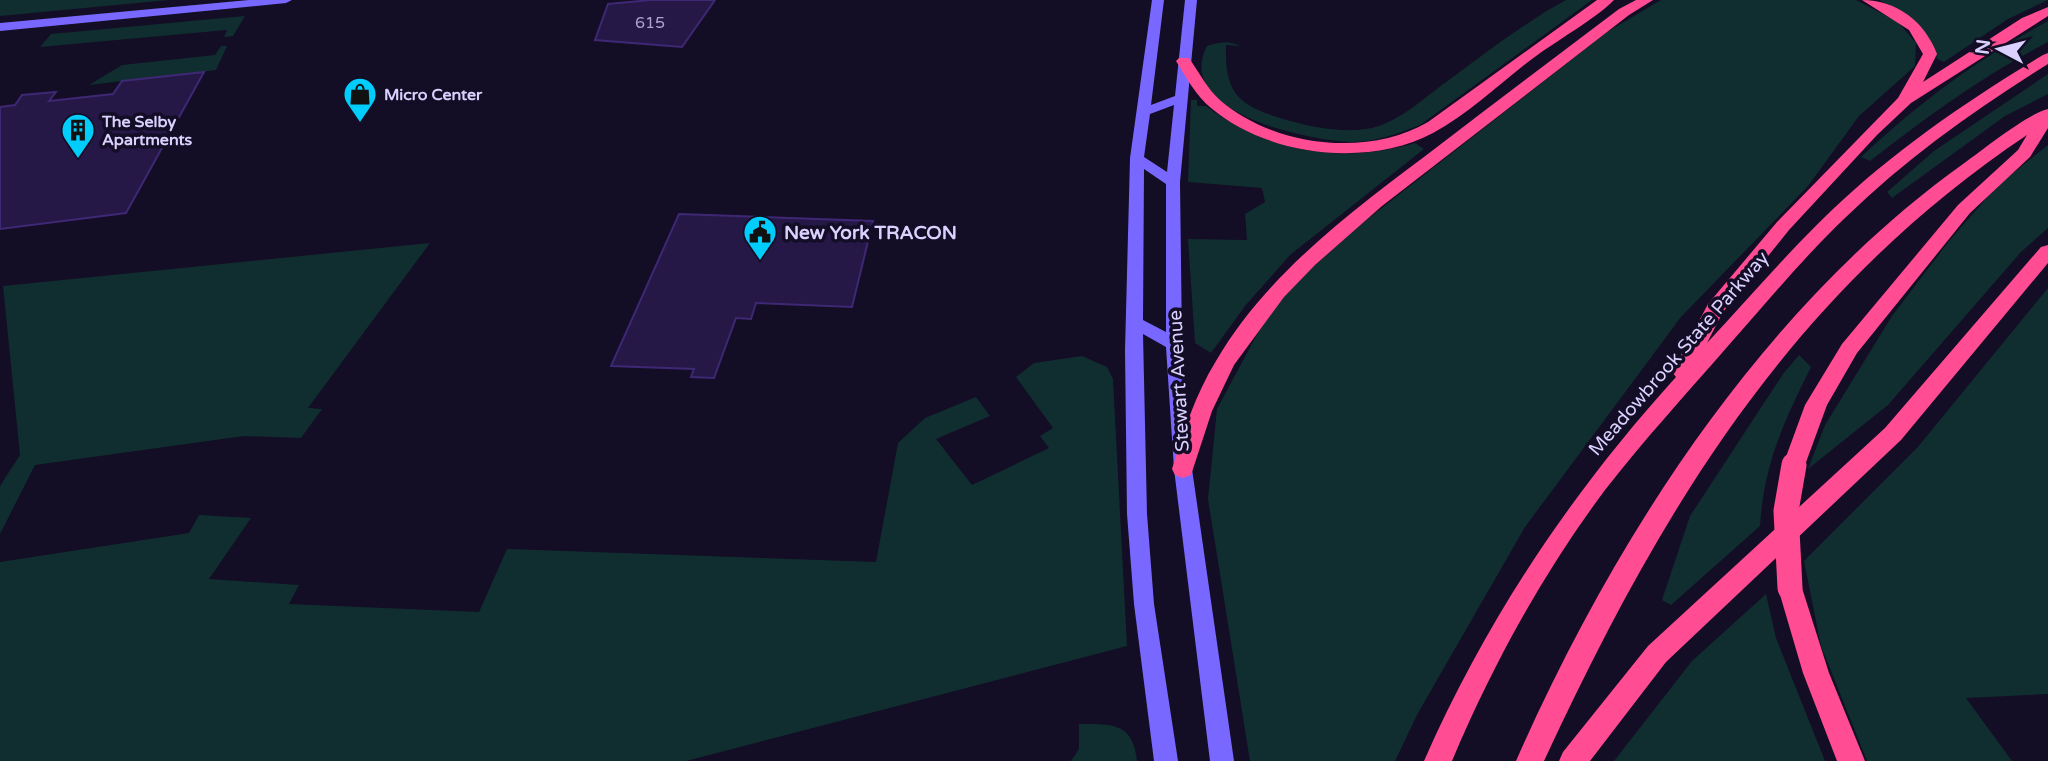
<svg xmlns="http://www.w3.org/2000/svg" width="2048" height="761" font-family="'Varela Round',sans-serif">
<rect width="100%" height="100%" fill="#130d25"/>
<!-- green -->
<path fill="#102e2f" d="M0,0H169L0,16Z
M1566,0H1592L1420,125C1399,133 1376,142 1352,142C1311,141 1172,113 1207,46C1219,42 1229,40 1240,46L1226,45C1225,86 1233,103 1274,116C1304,126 1347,136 1379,126C1402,118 1422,100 1442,85C1482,56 1522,24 1566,0Z
M1661,0H1856L1898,22L1916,43L1915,66L1859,116L1808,186L1681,317L1525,527L1418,713L1395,761H1250L1208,499L1217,409L1263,323L1295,283L1360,225L1607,32Z
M1879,0H2048L2008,19L1944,62L1937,59C1930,27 1906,15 1879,0Z
M245,16L233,36L224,37L227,30L40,47L51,34Z
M2048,21V42C1984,75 1926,117 1870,161L1861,157C1921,101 1976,60 2048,21Z
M221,46H227L216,70L89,85L122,65L215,55Z
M2048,74V94L2005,116L1892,198L1887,192L1934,151Z
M1191,100H1197V106H1206C1267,152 1342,165 1415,143L1424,149L1290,255L1245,306L1211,353L1195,343L1188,239L1247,240L1245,214L1265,202L1262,188L1188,182Z
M2048,145V228L2021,252L1888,405L1808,469L1825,425L1892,316L1949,241L1998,185Z
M430,243L308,408L322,409L301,438L244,436L35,465L0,534V486L20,455L3,286Z
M2048,288V694L1966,698L2012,761H1867L1821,646L1804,561L1917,448Z
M1799,355L1811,367C1784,422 1764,463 1760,526L1671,605L1662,600L1690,516L1783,374Z
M1082,356L1107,367L1113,379L1127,646L686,761H0V562L189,533L199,515L251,518L209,579L299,585L289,604L479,612L507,549L876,562L898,443L925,418L976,397L990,416L936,439L972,485L1049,448L1040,436L1053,428L1016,377L1034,363Z
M1766,594L1776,638L1825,761H1614L1692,661Z
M1079,724C1112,724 1133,722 1137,761H1071L1079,749Z"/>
<!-- building -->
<path fill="#251847" stroke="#3e2874" stroke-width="2" d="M651,0H715L682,47L595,40L608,4Z
M204,72L126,213L0,229V107L15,105L22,95L56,92L49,101L113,94L122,81Z
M679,214L873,221L852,307L756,303L751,319L736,318L714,378L691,377L694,369L611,366Z"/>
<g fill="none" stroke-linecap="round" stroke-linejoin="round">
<!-- secondary -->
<path fill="#7868ff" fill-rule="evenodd" d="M249,0H292L286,3L0,31V23Z
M1152,0H1164L1151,105L1175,96L1185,0H1197L1180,182L1182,344L1192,469L1234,761H1210L1174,469L1166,347L1143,334L1147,514L1154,604L1178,761H1154L1134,604L1127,514L1125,350L1130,158ZM1174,105L1167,172L1144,157L1150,114ZM1144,169L1166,184V332L1143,320Z"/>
<!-- motorway -->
<path fill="#ff4c92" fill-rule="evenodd" d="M1597,0H1614C1598,17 1553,43 1532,59C1500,83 1469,114 1433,133C1367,168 1268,156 1211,108C1196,96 1186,77 1176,61L1179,58H1189C1199,72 1207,89 1221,101C1274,146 1367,158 1428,122Z
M1636,0H1653L1629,15L1382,206L1315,265L1284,297L1234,365L1212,411L1191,475L1183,478L1175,475L1172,469C1184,431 1195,395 1216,361C1269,270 1358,207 1441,144C1500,99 1559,54 1619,9Z
M1862,0C1897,0 1925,22 1937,54L1923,82L2022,18L2048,7V16L1911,103L1877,135L1789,230L1723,312L1707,343C1748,299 1788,252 1832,210C1895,150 1968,100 2043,55L2048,53V64C1976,109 1907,158 1846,217C1804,257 1767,302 1728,346C1687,393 1644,440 1605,490C1543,573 1492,666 1452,761H1424C1487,618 1571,493 1676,377L1672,372L1708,304L1777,222L1898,98L1923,54L1909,30Z
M2048,109V128L2030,157L1970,213L1857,353L1827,405L1805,465L1802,471L1794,474L1786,471L1783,465L1805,405L1842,344L1958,205L2018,150L2027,135C1791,293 1661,509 1544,761H1516C1614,538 1763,307 1963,164C1983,150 2027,114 2048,109Z
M2048,245V263L1901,440L1666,662L1590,761H1559L1563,752L1648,646L1885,428L2041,247Z
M1790,578L1799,581L1802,588L1829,673L1865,761H1837L1803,673L1778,588L1781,581Z"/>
<!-- motorway-bridge -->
<path stroke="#ff4c92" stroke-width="25" d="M1790,588L1786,511L1794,465"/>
</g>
<!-- icons -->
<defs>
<symbol id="shop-pin" viewBox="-11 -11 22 30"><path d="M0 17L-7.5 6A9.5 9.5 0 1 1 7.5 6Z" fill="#00cdfc" stroke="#130d25"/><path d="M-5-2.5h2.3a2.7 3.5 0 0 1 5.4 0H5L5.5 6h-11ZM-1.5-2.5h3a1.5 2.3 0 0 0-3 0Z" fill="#111"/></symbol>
<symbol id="building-pin" viewBox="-11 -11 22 30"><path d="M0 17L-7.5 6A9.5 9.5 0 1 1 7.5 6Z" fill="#00cdfc" stroke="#130d25"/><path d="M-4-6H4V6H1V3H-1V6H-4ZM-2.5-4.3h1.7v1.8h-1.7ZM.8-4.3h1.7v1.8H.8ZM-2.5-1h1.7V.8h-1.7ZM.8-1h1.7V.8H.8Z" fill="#111"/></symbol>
<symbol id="civic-pin" viewBox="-11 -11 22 30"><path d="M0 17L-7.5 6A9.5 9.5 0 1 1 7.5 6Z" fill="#00cdfc" stroke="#130d25"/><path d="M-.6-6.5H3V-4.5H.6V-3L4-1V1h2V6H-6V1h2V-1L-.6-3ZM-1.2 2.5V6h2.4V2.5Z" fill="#111"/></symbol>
</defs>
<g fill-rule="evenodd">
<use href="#shop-pin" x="341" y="75" width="38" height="52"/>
<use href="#building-pin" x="59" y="111" width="38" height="52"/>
<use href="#civic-pin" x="741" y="213" width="38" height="52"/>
</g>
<g text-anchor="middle" stroke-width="7" stroke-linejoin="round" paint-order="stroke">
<!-- number labels -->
<g font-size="16" fill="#ada3d1">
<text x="650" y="28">615</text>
</g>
<!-- far-poi labels -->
<g font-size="16" font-weight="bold" fill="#dad1ff" stroke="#130d25" text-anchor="start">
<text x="384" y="100">Micro Center</text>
<text x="102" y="127">The Selby<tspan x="102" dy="18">Apartments</tspan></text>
</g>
<!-- poi labels -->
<g font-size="19" font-weight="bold" fill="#dad1ff" stroke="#130d25" text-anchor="start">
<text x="784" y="239">New York TRACON</text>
</g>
<!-- street labels -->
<g font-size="19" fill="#dad1ff" stroke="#130d25">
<text transform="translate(1678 353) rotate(-49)" y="7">Meadowbrook State Parkway</text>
<text transform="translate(1178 381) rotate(-93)" y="7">Stewart Avenue</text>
</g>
</g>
<!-- north arrow -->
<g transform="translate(1999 49) rotate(277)" stroke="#130d25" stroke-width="5" paint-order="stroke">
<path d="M0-5L12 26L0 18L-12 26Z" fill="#dad1ff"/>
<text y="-10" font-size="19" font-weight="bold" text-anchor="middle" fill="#dad1ff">N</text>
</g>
</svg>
